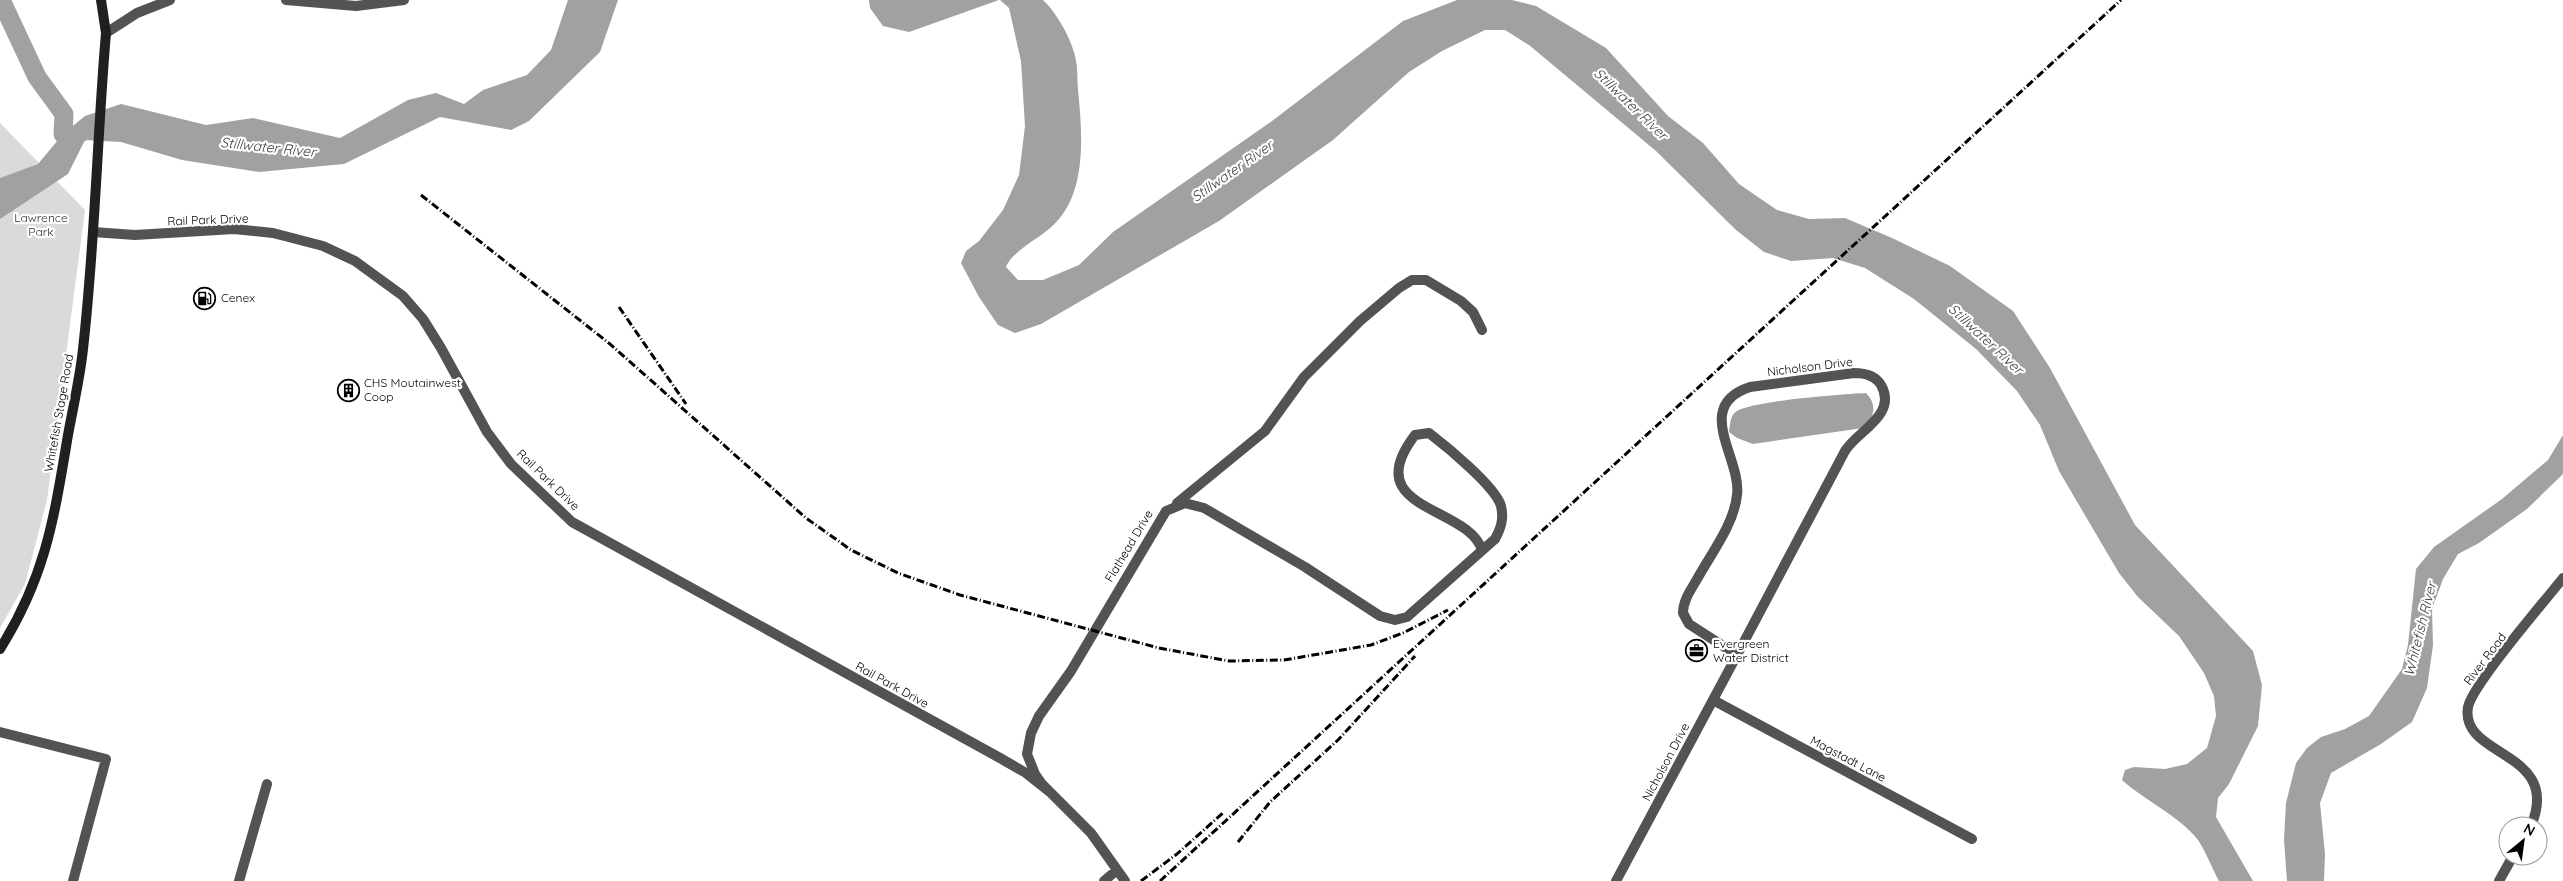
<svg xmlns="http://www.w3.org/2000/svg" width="2563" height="881" font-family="Quicksand,sans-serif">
<rect width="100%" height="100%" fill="#fff"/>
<!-- green -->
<path fill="#dadada" d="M0,123L85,210L47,500L25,584L0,628Z"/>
<!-- water -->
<path fill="#a1a1a1" d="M568,0H618L600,52L529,121L511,130L440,117L344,164L259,172L182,160L121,142L85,140L68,174L0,219V178L38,164L63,134L85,116L121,104L206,125L253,118L340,138L408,100L436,93L464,104L483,90L527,75L551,50Z
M869,0H999L909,32L883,26L870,8Z
M1000,0H1043C1056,12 1071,38 1075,56C1078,67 1077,79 1078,90C1082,130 1087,186 1059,219C1046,236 1013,249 1006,267L1018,280H1043L1079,265L1113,232L1272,121L1403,21L1457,0H1512L1536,6L1606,48L1668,116L1703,143L1739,184L1777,210L1809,219L1845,218L1892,238L1950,266L2013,311L2050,368L2135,525L2253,651L2262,685L2258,726L2229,784L2218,798L2216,817L2253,881H2219C2212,868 2206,852 2198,840C2181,817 2144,800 2122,780L2125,770L2134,767L2165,769L2187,764L2207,748L2216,716L2214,696L2204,673L2179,636L2138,597L2119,573L2059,471L2040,425L2017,391L1976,349L1914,299L1865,268L1833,258L1791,261L1764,252L1736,230L1656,151L1529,45L1505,30H1485L1442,51L1409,72L1333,140L1219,221L1041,324L1015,333L998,325L979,297L961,263L966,251L979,241L1003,210L1019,175L1025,126L1021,61L1009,8Z
M1866,393C1878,405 1874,418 1863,428L1753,444L1737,438L1729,432C1730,424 1730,415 1737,411C1753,401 1843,394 1866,393Z
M2563,435V474L2527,509L2479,543L2458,554L2443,579L2432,609L2433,645L2427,688L2412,722L2381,744L2331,773L2320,803L2325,854L2324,881H2287L2284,840L2286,803L2296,763L2307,748L2321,737L2345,729L2369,716L2402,669L2408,645L2416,569L2434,547L2502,499L2548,460Z"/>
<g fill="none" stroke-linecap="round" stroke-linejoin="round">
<!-- river -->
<path stroke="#a1a1a1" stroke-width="19" d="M1,0L37,77L64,114L63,134L69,140L83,131"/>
<!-- street -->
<path stroke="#535353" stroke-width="10" d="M286,0L356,6L404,0
M106,33L137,13L170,0
M93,232L135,235L234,229L273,233L323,246L355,261L403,296L423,319L441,348L487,432L511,464L572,522L1000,758L1026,773L1050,792
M1854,373C1864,373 1875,375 1881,385C1898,415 1857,431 1845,451L1737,655L1689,624L1683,613C1683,601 1690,591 1696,581C1710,555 1734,525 1737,495C1742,459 1692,406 1750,387Z
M1177,503L1265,431L1304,377L1360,321L1399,288L1412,280H1426L1461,301L1473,312L1482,330
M1713,700L1972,839
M0,732L106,759L73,881
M2531,826C2563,750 2459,758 2468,707C2473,684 2544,602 2563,578
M239,881L267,784
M1104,881L1117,870
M1125,881L1091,833L1042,784L1035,774L1027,754L1031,733L1039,716L1071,671L1166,511L1185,503L1204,508L1305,567L1380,616L1395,620L1407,617L1495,539C1501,528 1504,519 1501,506C1496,487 1446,446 1429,433L1415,435C1357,511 1468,505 1482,550
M1616,881L1737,655
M2499,881L2513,856"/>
<!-- secondary -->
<path stroke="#202020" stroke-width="10" d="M0,649C46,576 54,518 68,435C73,407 80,378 83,349C95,244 97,138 106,33L101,0"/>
<!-- rail -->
<path stroke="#000" stroke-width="3" stroke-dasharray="8 2.5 1 2.5" stroke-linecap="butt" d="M421,195L610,344L806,518L851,550L898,573L960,595L1159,648L1229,661L1284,660L1371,645L1403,633L1448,610
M619,307L686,404
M1238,842L1270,802L1338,740L1415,656
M1141,881L1177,854L1224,812
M1160,881L2121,0"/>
</g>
<!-- icons -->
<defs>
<symbol id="fuel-ring" viewBox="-11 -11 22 22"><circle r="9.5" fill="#fff" stroke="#000" stroke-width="1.5"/><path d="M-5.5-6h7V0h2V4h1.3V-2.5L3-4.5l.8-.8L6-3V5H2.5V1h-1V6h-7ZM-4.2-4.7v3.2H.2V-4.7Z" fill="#000"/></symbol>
<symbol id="building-ring" viewBox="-11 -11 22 22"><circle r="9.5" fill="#fff" stroke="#000" stroke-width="1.5"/><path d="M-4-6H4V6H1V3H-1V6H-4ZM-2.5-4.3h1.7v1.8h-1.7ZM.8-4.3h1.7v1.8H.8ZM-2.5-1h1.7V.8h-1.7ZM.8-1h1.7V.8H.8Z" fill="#000"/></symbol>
<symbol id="office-ring" viewBox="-11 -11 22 22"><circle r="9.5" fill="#fff" stroke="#000" stroke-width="1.5"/><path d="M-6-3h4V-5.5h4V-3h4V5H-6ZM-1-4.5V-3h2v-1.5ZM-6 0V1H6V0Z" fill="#000"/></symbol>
</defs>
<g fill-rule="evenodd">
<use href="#fuel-ring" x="192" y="286" width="25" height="25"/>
<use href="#building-ring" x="336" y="378" width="25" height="25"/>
<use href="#office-ring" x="1684" y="638" width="25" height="25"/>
</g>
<g text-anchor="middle" stroke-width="4.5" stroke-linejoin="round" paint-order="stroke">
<!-- park labels -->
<g font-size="12" fill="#313131" stroke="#fff">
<text x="41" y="222">Lawrence<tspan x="41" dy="14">Park</tspan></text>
</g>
<!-- street labels -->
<g font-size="12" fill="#000" stroke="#fff">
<text transform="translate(208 220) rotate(-2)" y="4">Rail Park Drive</text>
<text transform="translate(1810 367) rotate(-7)" y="4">Nicholson Drive</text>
<text transform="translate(59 413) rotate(-80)" y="4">Whitefish Stage Road</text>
<text transform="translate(548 480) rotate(44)" y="4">Rail Park Drive</text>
<text transform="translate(1129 546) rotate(-59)" y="4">Flathead Drive</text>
<text transform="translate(2485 659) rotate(-53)" y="4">River Road</text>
<text transform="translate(892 685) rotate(29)" y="4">Rail Park Drive</text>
<text transform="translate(1848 759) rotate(28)" y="4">Magstadt Lane</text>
<text transform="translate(1666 762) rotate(-62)" y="4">Nicholson Drive</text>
</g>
<!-- poi labels -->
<g font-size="12" fill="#000" stroke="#fff" text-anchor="start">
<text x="221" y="302">Cenex</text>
<text x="364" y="387">CHS Moutainwest<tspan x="364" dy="14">Coop</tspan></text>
<text x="1713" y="648">Evergreen<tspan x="1713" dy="14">Water District</tspan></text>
</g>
<!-- water labels -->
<g font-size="14" font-style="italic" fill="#424242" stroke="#fff">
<text transform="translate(1631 104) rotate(44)" y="5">Stillwater River</text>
<text transform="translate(268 147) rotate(6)" y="5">Stillwater River</text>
<text transform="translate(1232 171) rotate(-35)" y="5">Stillwater River</text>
<text transform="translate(1986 339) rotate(43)" y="5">Stillwater River</text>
<text transform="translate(2420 629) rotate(-76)" y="5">Whitefish River</text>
</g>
</g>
<!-- north arrow -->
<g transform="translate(2523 841) rotate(29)"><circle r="24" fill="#ffffff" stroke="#999999"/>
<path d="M0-4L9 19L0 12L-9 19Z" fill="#000000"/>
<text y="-8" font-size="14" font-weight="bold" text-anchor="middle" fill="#000000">N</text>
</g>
</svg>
